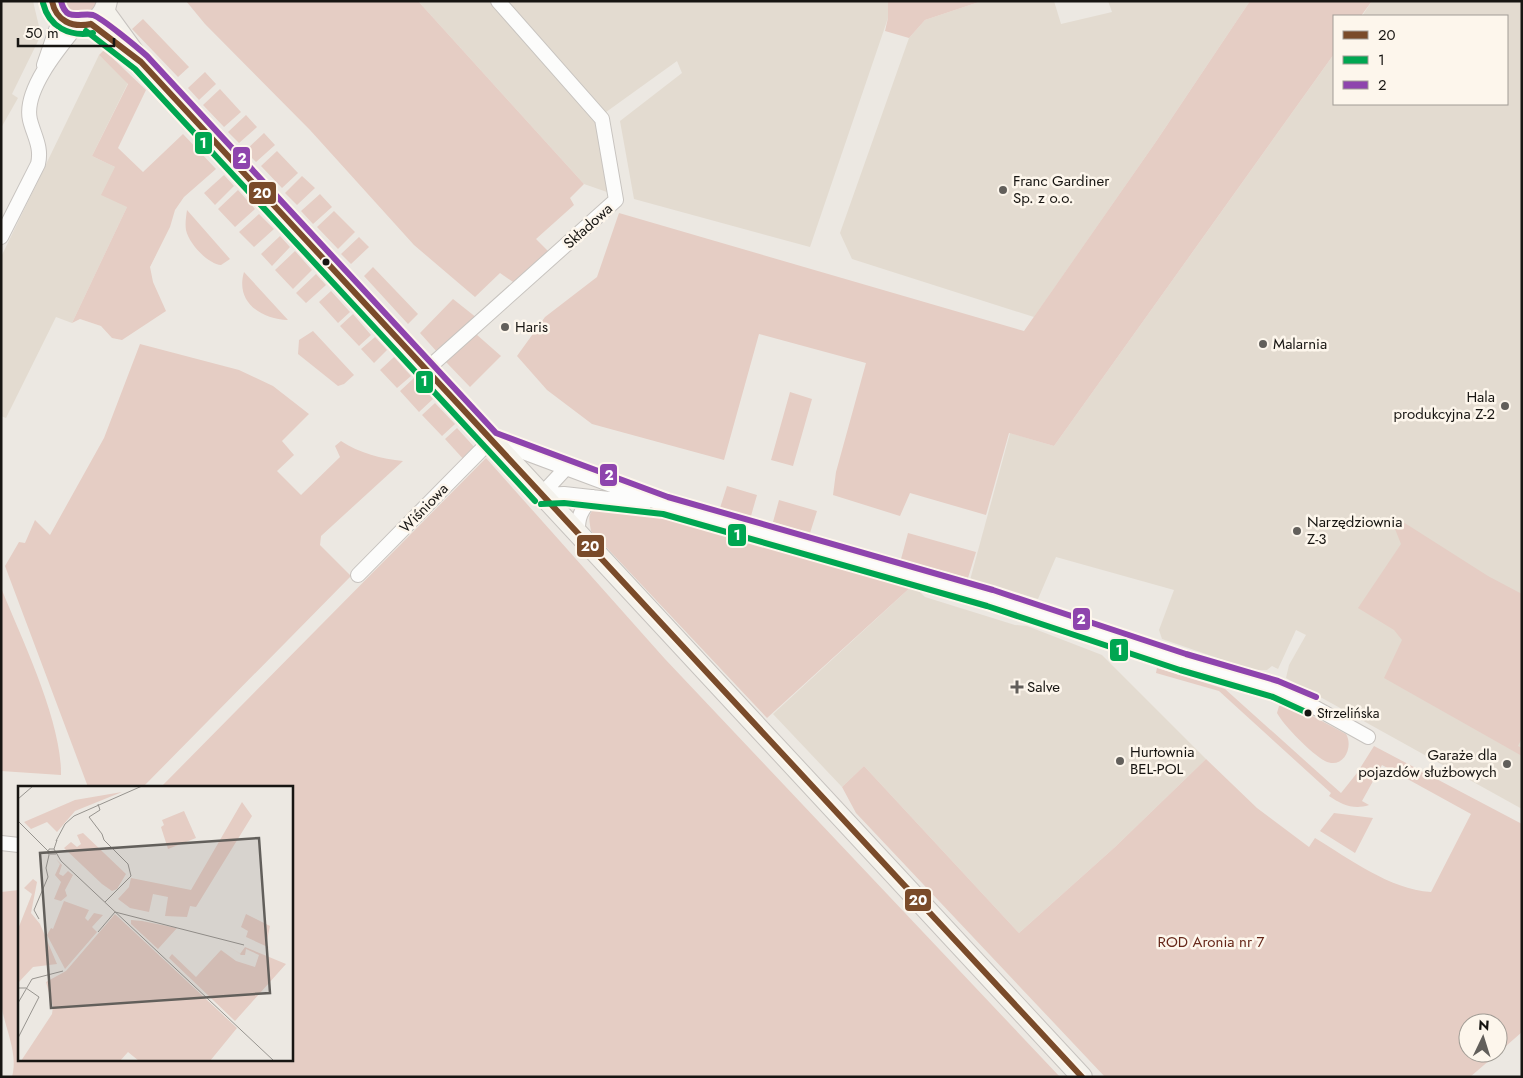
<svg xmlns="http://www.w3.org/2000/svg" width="1523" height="1078" font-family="Jost,sans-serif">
<rect width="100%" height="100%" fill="#ece8e2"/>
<!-- built -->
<path fill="#e3dbd0" d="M1,1H33L41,35L12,94L18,98L1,128Z
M418,1H888V18L810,247L634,199L620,121L682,73L677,61L595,120L607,192L584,184Z
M982,1H1054L1061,24L1112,12L1108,1H1250L1155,143L1034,317L852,259L840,233L909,38L925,20Z
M1372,1H1522V809L1286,678L1289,665L1306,635L1296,630L1278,669L1272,666L1267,670H1253L1162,639L1159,630L1174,590L1056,557L1038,599L970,580L1010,433L1054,446L1334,54V104H1507V16H1362Z
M99,55L128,83L92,156L115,167L127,207L72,323L56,317L6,418L1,416V257Z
M913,585L925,597L1015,625L1027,626L1102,655L1206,759L1115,847L1019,933L864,766L842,787L773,714Z"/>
<!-- green -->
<path fill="#e5cdc4" d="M63,1H98L95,7L82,15L72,14Z
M186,1H418L584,184L570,198L574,205L536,239L550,253L516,284L500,273L475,297L414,245L310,130L205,24Z
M888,1H982L925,20L909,38L885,31L888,18Z
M1250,1H1372L1361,16H1334V54L1054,446L1009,433L986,515L910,493L900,516L833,495L836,472L866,363L759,334L724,460L592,424L547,390L517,356L545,317L597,277L619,213L1024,331L1155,143Z
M143,19L189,67L178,77L132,29Z
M104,50L146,90L118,148L143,172L183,134L216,169L184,197L175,210L170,227L150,267L153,282L166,311L122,340L112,338L101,326L80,319L72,323L127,207L101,195L115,167L92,156L128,84L99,55Z
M205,72L216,84L199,100L188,88Z
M220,89L241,112L224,127L203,105Z
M246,115L257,127L239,143L228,132Z
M264,133L275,145L256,162L245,151Z
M277,151L298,173L282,188L261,166Z
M224,175L234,186L215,205L204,193Z
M302,176L315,188L297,205L285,193Z
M238,190L255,209L235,227L218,209Z
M320,194L332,207L313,224L301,211Z
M187,210L230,259L221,265C208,264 189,244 186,230C185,224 186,217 187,210Z
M334,211L355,232L338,249L317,227Z
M259,214L274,229L254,247L239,232Z
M280,236L290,247L272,266L261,254Z
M359,237L369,247L351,264L341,254Z
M295,251L312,270L293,289L275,270Z
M373,267L418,314L408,324L364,276Z
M244,272L288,320C261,319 235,302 244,272Z
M316,274L326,285L306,303L296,293Z
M331,291L350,312L338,323L319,302Z
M453,299L477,318L438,353L420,333Z
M353,314L371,335L359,346L340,326Z
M313,331L354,375L344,384L338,386L298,354L299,340Z
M476,334L501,356L470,387L445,361Z
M375,337L387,350L374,363L361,349Z
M140,344L239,370L273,386L309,414L282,441L294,455L277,471L301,495L340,457L335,446L341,441C359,453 382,459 403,461L321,536L320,545L351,576L143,787H88L5,566L19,542L25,543L35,520L50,535L104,438Z
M394,357L411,376L397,388L380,370Z
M414,378L433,399L419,412L400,391Z
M790,392L812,399L793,466L771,460Z
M435,403L455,424L442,436L422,415Z
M457,428L477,450L466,462L445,439Z
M486,458L665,659L1060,1077H12C19,1051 3,1026 1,1001C0,965 1,928 1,892L19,890V1059H291V787H161Z
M727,486L757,495L751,516L720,508Z
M779,500L817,511L810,533L773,522Z
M597,506L633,508L673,516L913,585L767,718L591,531C589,519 587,514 597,506Z
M1400,520L1488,576L1522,594V738L1518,746L1522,748V756L1384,678L1402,640L1394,630L1358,608L1401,544L1395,529Z
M908,533L976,552L968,578L901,559Z
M1,588C22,639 62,722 61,775L1,771Z
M1157,668L1225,689L1341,793L1357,773L1374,746L1522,824V1032L1498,1053V1023H1468V1053H1498L1470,1077H1105L856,813L842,787L864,766L1019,933L1115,847L1206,759L1257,808L1309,847L1315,838C1350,859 1389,889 1431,892L1471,814L1382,765L1362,801L1369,805C1354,810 1342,805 1329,796L1331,793L1219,691L1156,673Z
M1285,704L1292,705L1346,734C1354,747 1343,770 1325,761C1312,754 1284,726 1277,713L1279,706Z
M1334,813L1373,818L1355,853L1320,831Z"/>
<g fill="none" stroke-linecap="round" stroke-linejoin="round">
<defs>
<path id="street" d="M44,65L60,18
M1,237L38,164C42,147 34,136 30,120C23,91 59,48 77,26
M426,370L616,200L602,119L498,1
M541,495L564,494L645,503
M541,495L567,467
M578,535C577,517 581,510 593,497
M358,575L491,440L665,505L990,598L1183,662L1276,689L1298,698L1368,737
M1,843L19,845"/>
<path id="secondary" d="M52,1C56,34 102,33 107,1
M104,11L141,62L1082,1077"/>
</defs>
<!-- street casing -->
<use href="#street" stroke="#c7c3bf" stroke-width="16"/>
<!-- secondary casing -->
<use href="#secondary" stroke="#c7c3bf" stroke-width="22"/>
<!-- street -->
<use href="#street" stroke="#fcfcfb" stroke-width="14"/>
<!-- secondary -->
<use href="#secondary" stroke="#f4f2ec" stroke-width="20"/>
<defs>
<path id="bus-1" d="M52,1C56,21 72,28 91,24
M91,24L141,62L1082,1077"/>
<path id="bus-2" d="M43,3C49,27 69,37 93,33
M86,31L135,69L535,501
M541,504L564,503L663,514L987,606L1180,670L1273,697L1308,713"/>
<path id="bus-3" d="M61,1C66,23 80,12 93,15C102,18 138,48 147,56L496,433L668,497L993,590L1186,654L1278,681L1316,697"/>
</defs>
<!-- bus-1 casing -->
<use href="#bus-1" stroke="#fdf6ec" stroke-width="10"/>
<!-- bus-2 casing -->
<use href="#bus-2" stroke="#fdf6ec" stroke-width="10"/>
<!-- bus-3 casing -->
<use href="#bus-3" stroke="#fdf6ec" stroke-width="10"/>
<!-- bus-1 -->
<use href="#bus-1" stroke="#7a4b2a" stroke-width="6"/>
<!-- bus-2 -->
<use href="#bus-2" stroke="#00a651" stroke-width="6"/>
<!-- bus-3 -->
<use href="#bus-3" stroke="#8e44ad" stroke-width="6"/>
</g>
<!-- markers -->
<g fill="#625f5b" stroke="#fdf6ec" stroke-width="2">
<circle cx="1003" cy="190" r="5"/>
<circle cx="505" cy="327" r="5"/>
<circle cx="1263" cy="344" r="5"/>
<circle cx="1505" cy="406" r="5"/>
<circle cx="1297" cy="531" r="5"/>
<path d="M1014.5 679.5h5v5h5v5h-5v5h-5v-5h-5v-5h5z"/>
<circle cx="1120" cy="761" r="5"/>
<circle cx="1507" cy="764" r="5"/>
</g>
<g fill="#171512" stroke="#fdf6ec" stroke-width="2">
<circle cx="326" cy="262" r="4.5"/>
<circle cx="1308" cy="713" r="4.5"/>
</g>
<g text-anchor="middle" stroke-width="5" stroke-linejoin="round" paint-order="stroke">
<!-- bus labels -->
<g font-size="14" fill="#171512" stroke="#fdf6ec" text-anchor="start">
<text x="1317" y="718">Strzelińska</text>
</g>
<!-- poi labels -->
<g font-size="15" fill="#171512" stroke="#fdf6ec" text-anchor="start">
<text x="1013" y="186">Franc Gardiner<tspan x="1013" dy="17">Sp. z o.o.</tspan></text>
<text x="515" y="332">Haris</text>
<text x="1273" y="349">Malarnia</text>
<text x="1495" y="402" text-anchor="end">Hala<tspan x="1495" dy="17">produkcyjna Z-2</tspan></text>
<text x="1307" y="527">Narzędziownia<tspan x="1307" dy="17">Z-3</tspan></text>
<text x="1027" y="692">Salve</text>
<text x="1130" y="757">Hurtownia<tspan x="1130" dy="17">BEL-POL</tspan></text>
<text x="1497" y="760" text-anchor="end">Garaże dla<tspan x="1497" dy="17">pojazdów służbowych</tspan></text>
</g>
<!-- street labels -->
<g font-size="15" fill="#171512" stroke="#fdf6ec">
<text transform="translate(588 226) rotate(-42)" y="5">Składowa</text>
<text transform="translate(424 508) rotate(-46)" y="5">Wiśniowa</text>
</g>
<!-- park labels -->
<g font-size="15" fill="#67281a" stroke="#fdf6ec">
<text x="1211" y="947">ROD Aronia nr 7</text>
</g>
</g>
<!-- overview -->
<g transform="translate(18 786)">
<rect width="275" height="275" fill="#ece8e2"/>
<path d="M104,6L57,25L39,46L29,36L13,43L6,36L57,14ZM224,16L234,30L178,121L172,120L169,131L147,130L150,111L135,108L131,126L112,122L100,113L111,101L113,92L173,104ZM166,25L178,52L150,63L143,41L146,39L144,34ZM65,47L108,88L99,103L94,105L84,98L46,62L53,56L59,61L63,58L59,49ZM38,73L44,79L41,88L45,90L50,85L55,89L47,104L49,110L43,115L36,113L43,96L37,89L42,78ZM15,93L19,96L13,127L22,138L39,178L15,181L0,197V143L14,108L6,102ZM46,115L71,124L67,132L70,135L76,127L85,129L74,141L79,146L47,183L29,149L33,142L35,143ZM97,128L219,242L192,275H121L110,266L102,275H3L34,228L35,221L28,196L48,185ZM228,128L252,140L248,159L252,162L228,151L230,145L223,141ZM113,134L124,135L159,142L140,163L113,138ZM205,154L222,168L227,161L268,178L217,235L151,172L154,168L178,191L203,164L218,175L237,181L241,169L228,163L227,169H223Z" fill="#e5cdc4"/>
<path fill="none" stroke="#97948f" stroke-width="1" d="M0,13L15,0M80,18L82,24L71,31L84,48L86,54L110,78L113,90L87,116M0,35L30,65M39,54L36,63L43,75L256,275M38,55L47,38L56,30L124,0M36,63H31L30,68H38M21,133L16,124L30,91L28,82L31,69M80,146L97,126L226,159M0,202H8L21,211L0,252M0,217L14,193L45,185"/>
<path fill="#625f5b" fill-opacity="0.15" stroke="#625f5b" stroke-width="2.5" d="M241,52L252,207L33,222L22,67Z"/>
<rect width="275" height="275" fill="none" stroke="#171512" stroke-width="2.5"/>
</g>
<g stroke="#fdf6ec" stroke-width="2">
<rect x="194" y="131" width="19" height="24" rx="5" fill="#00a651"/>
<rect x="232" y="146" width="19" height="24" rx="5" fill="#8e44ad"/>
<rect x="248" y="181" width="29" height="24" rx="5" fill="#7a4b2a"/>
<rect x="415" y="370" width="19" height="24" rx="5" fill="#00a651"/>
<rect x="599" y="463" width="19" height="24" rx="5" fill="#8e44ad"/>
<rect x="727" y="523" width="20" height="24" rx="5" fill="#00a651"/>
<rect x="576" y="534" width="29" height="24" rx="5" fill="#7a4b2a"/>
<rect x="1072" y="607" width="19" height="24" rx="5" fill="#8e44ad"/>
<rect x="1109" y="638" width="20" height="24" rx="5" fill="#00a651"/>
<rect x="904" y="888" width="28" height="24" rx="5" fill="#7a4b2a"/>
</g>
<g font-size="14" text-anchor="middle" font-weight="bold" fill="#fff">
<text x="203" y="148">1</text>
<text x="242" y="163">2</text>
<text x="262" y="198">20</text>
<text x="424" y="386">1</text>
<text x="609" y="480">2</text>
<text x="737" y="540">1</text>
<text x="590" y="551">20</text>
<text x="1081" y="624">2</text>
<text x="1119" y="655">1</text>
<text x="918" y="905">20</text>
</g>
<!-- border -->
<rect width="1523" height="1078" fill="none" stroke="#171512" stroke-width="5"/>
<!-- legend -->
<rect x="1333" y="15" width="175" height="90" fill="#fdf6ec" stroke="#a19c95"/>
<rect x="1343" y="31" width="25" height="8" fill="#7a4b2a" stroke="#a19c95"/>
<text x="1378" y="40" font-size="15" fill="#171512">20</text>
<rect x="1343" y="56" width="25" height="8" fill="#00a651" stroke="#a19c95"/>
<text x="1378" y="65" font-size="15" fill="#171512">1</text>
<rect x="1343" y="81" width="25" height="8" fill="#8e44ad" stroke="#a19c95"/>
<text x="1378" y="90" font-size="15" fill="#171512">2</text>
<!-- north arrow -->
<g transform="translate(1483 1038) rotate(4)"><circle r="24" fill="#fdf6ec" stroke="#a19c95"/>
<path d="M0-4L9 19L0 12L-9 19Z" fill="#625f5b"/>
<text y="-8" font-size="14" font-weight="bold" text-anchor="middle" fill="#171512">N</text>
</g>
<!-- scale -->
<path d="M18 38v8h96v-8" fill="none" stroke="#171512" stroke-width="2.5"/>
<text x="25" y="38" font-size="15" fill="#171512" stroke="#fdf6ec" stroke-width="4" paint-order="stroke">50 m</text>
</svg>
